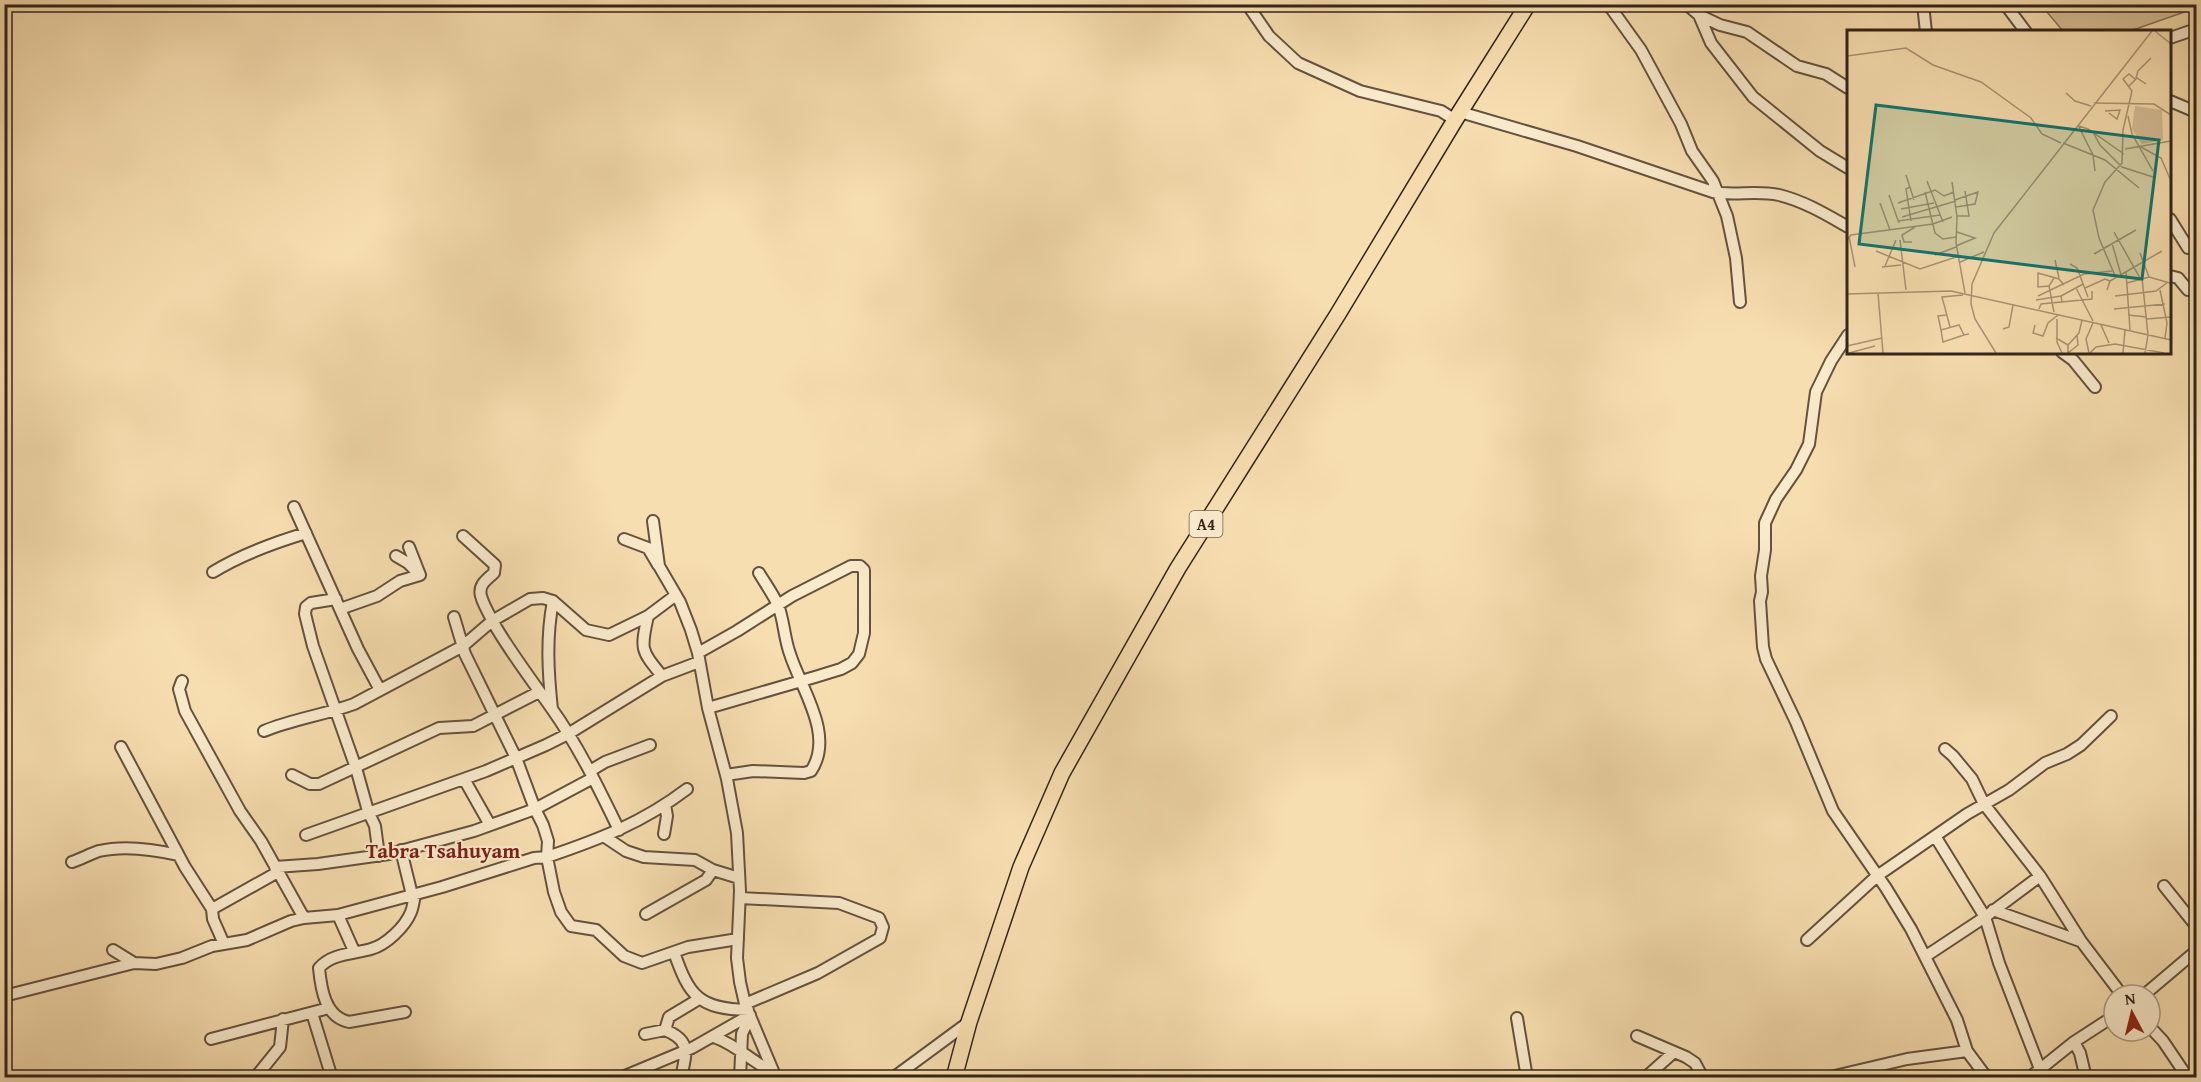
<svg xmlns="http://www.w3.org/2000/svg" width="2201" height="1082" font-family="'Gentium Book Plus',serif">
<rect width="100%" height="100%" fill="#f7deb0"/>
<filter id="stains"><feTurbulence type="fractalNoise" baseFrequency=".00333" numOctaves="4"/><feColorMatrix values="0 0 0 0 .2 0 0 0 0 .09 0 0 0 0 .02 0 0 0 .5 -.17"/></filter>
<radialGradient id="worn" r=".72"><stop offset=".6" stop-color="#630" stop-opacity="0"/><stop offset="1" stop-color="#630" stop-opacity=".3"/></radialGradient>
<!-- green -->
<path fill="#d6be96" stroke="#847157" stroke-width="1.5" d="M2196,4V8L2130,31H2063L2041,5Z"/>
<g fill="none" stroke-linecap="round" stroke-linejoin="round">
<defs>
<path id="minor" d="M1247,4L1269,36L1298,63L1360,91L1441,111L1455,120
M1608,4L1641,50L1681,124L1692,151L1713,181L1727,216L1736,258L1740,302
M1686,4L1699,15L1720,25L1747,32L1797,66L1826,74L1848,88
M1923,4L1926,32
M2005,4L2026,32
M1699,15L1711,43L1753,97L1820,151L1848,168
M2170,38L2196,29
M2170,101L2196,112
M1460,112L1577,146L1713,192C1734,196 1757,190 1779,195C1804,201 1827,215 1848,227
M2170,219L2188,248
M2170,276L2178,278L2188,290
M1848,335L1831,361L1816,392L1809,444L1796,470L1776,499L1765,523V550L1761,576L1762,592L1760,601L1763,647L1766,659L1796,722L1833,811L1886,888L1911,929L1957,1020L1967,1051L1987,1078
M2062,352L2073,360L2095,387
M294,507L358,649L380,690
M653,521L659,566L680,602L691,630L698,653L708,708L727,779L737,833L740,891L737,958L740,982L745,1004L776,1078
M463,536L495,565L494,573C487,579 478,585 481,596C484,607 492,619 497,629C514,657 533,682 552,709C579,747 599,789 619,830
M624,539L648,548L658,565
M396,556L408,563L420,575L409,547
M213,572C242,554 273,543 306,533
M336,599L311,603L306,607L305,614L313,646L356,768L368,811L375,826L379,856
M340,609L377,596L400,581L420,575
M648,616C640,650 641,650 662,676
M454,617L465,654L516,758L535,809L543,825L548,841L547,857L554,892L561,912L571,926L596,930L624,956L642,963L688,947L738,939
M698,653L737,631L792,596L851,566H860L864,570V633L859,654L852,663L841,669L815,677L708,708
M182,681L179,689L185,711L240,811L261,841L304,918
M552,709C548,672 546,638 553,601
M264,731C293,719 324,715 354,704L463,646L492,621L530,599L543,598L553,601L586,630L609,635L648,616L676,595
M121,747L185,867L212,909L213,919L224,944
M1945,749L1953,756L1972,779L1984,804L2040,876L2081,941L2122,995
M590,771L605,762L650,745
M292,775L310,784H319L439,728L473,726L539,692
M726,775L753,771L804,773L811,771C835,735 801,689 790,654C784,638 784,620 778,605C773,594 765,583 759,573
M464,779L490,825
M664,834L667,816L665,805
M306,835L486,771L546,745L568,734L662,676L699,662
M1935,836L1985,917L1999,963L2040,1069
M605,837L626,851L644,857L695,860L713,870L739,878
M401,850L412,895
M72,862C81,859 90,854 99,851C125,845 152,849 178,855
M275,867L318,864L389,854L474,831L535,809L593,778
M2164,886L2196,926
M740,898L839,903L879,918L883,927L880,938L818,973L745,1004
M212,909L278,872
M1993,910L2080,941
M646,914L706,880L713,870
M338,915L354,951
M1807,940L1877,876L1967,814L2009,790L2045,763L2067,754L2081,745L2111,716
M113,950L134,963
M674,952C689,996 699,1009 748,1010
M1926,956L1985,917L2040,876
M2144,995L2196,951
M4,996L134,963L156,964L182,958L212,946L247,940L291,921L304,918L338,915L442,887L534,858L547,857C600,839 642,823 687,789
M405,1012L349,1022C325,1017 321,989 319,968C332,953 354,954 371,949C386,945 405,927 411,912C413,907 414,900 415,894
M312,1013L332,1078
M1517,1018L1527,1078
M2150,1027L2163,1041L2188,1078
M665,1030C692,1041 686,1053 681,1078
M645,1034L665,1030L669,1017L699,999
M1637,1036L1686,1057L1695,1063L1703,1078
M714,1037C737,1045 752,1062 773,1072
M211,1039L329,1008
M2074,1042L2080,1053L2086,1078
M255,1078L280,1047L283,1019
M620,1078L692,1048L750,1015
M740,1078L742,1034L750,1016
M893,1078L969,1022
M1645,1078L1674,1052
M1826,1078L1907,1059L1967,1051
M2029,1078L2074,1042L2114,1016"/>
<path id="highway" d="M954,1078L969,1022L1021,867L1062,773L1178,568L1338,314L1455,120L1528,4"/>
</defs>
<!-- minor casing -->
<use href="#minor" stroke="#64523e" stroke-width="14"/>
<!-- highway casing -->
<use href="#highway" stroke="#332418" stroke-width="18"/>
<!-- minor -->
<use href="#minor" stroke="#faeacc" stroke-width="10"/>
<!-- highway -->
<use href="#highway" stroke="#f7deb0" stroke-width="15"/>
</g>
<g text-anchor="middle" stroke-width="4.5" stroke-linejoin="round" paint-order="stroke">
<!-- shield labels -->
<rect fill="#faeacc" stroke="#6f5f4e" stroke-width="1.5" x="1189.5" y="511" width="33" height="26" rx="4.5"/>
<g font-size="16" font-weight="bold" fill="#332418">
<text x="1206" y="530">A4</text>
</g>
<!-- quarter labels -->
<g font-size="21" font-weight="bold" fill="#7a1f14" stroke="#faeacc">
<text x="443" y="858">Tabra Tsahuyam</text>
</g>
</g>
<!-- overview -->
<g transform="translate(1847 30)">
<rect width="324" height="324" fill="#f7deb0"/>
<path d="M288,76L315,80L316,110L295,114L285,99Z" fill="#d6be96"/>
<path fill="none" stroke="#a99473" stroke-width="1.5" d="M308,1L324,14M0,26L59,18L86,35L134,52L184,88L195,104L214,113M289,48L291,41L304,28M281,57L290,48L299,54M219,63L228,71L244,76M247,73L307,74L324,85M258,81L273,80L270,89L262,83M281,86L285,104L306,141M231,95L246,125L248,141M232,96L241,99L277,124M247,104L253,115L275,137L306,147M216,113L258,130L292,158M294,117L314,128L324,151M278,119L324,111M59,145L67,170M80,151L96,192M105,152L110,187L109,213L118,263M63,157L59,159L64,191M78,162L88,203L96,209L109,207M42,165L52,193M108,170L131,162L128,174L109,177M33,173L43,200M51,173L88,160L97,166L107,162M54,179L87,173M110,186H122L118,161M55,187L109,171M51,191L93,185M267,202L293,248M2,206L8,237M0,210L4,205L86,194L105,187M53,210L59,260M65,212H57L55,205L68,197M265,213L274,245M109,216L128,208L110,202M29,221L73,239L112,226M293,223L302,247M247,224L289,200M88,225L109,217M208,230L212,248M113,232L137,222M223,234L230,238L241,267M38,236L49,210M35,237L54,235M279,242L283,300M269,248L252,208L246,180L258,152L275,133L276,100L285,61L276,49L282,44L288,49M295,248L301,305L298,323M280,253L302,247L323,253M202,256L191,257V243L212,249L217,255M229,258L246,291M238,258L258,249L263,251M260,260L263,251L315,221M313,260L320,293L318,308M31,263L36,323M0,264L104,261L324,310M191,266L237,244L265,241M268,266L309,261L321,252M189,270L214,266M215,272L214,266L236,254M192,279L194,274L245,269V261M267,279L318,274M207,282L202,256L207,248M281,285L300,287M210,289V312L215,323M300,289L324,287M188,295L186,303L196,306L201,293L211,285M254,295L262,313M103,297L95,267L116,265M156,299L162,297L166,275M94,300L91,286L99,285M117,305L96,312L94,300L112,295L117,305L122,304M209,308L221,315V323M221,315L232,303L235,290M0,316L35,308M2,323L28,316M149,323L128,289L124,274L125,254L147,203L305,1M221,323L231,315L230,305M242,323L239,309L246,293M243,323L249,317L268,314L317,323M276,323L278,300"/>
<path fill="#0f766e" fill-opacity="0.15" stroke="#0f766e" stroke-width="3" d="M29,75L312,110L295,249L12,214Z"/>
<rect width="324" height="324" fill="none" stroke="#332418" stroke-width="3"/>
</g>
<!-- margin -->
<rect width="2201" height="1082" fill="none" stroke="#f7deb0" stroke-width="24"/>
<rect x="6" y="6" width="2189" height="1070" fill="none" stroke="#332418" stroke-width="3"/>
<rect x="12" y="12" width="2177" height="1058" fill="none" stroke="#332418" stroke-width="1.5"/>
<!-- north arrow -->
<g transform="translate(2132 1013) rotate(353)"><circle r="28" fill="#faeacc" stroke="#aa9b84" stroke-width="1.5"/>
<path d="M0-4.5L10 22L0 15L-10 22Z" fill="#8f2418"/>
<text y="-9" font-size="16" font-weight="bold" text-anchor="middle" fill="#332418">N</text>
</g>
<rect width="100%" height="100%" filter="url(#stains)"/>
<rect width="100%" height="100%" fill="url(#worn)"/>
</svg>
